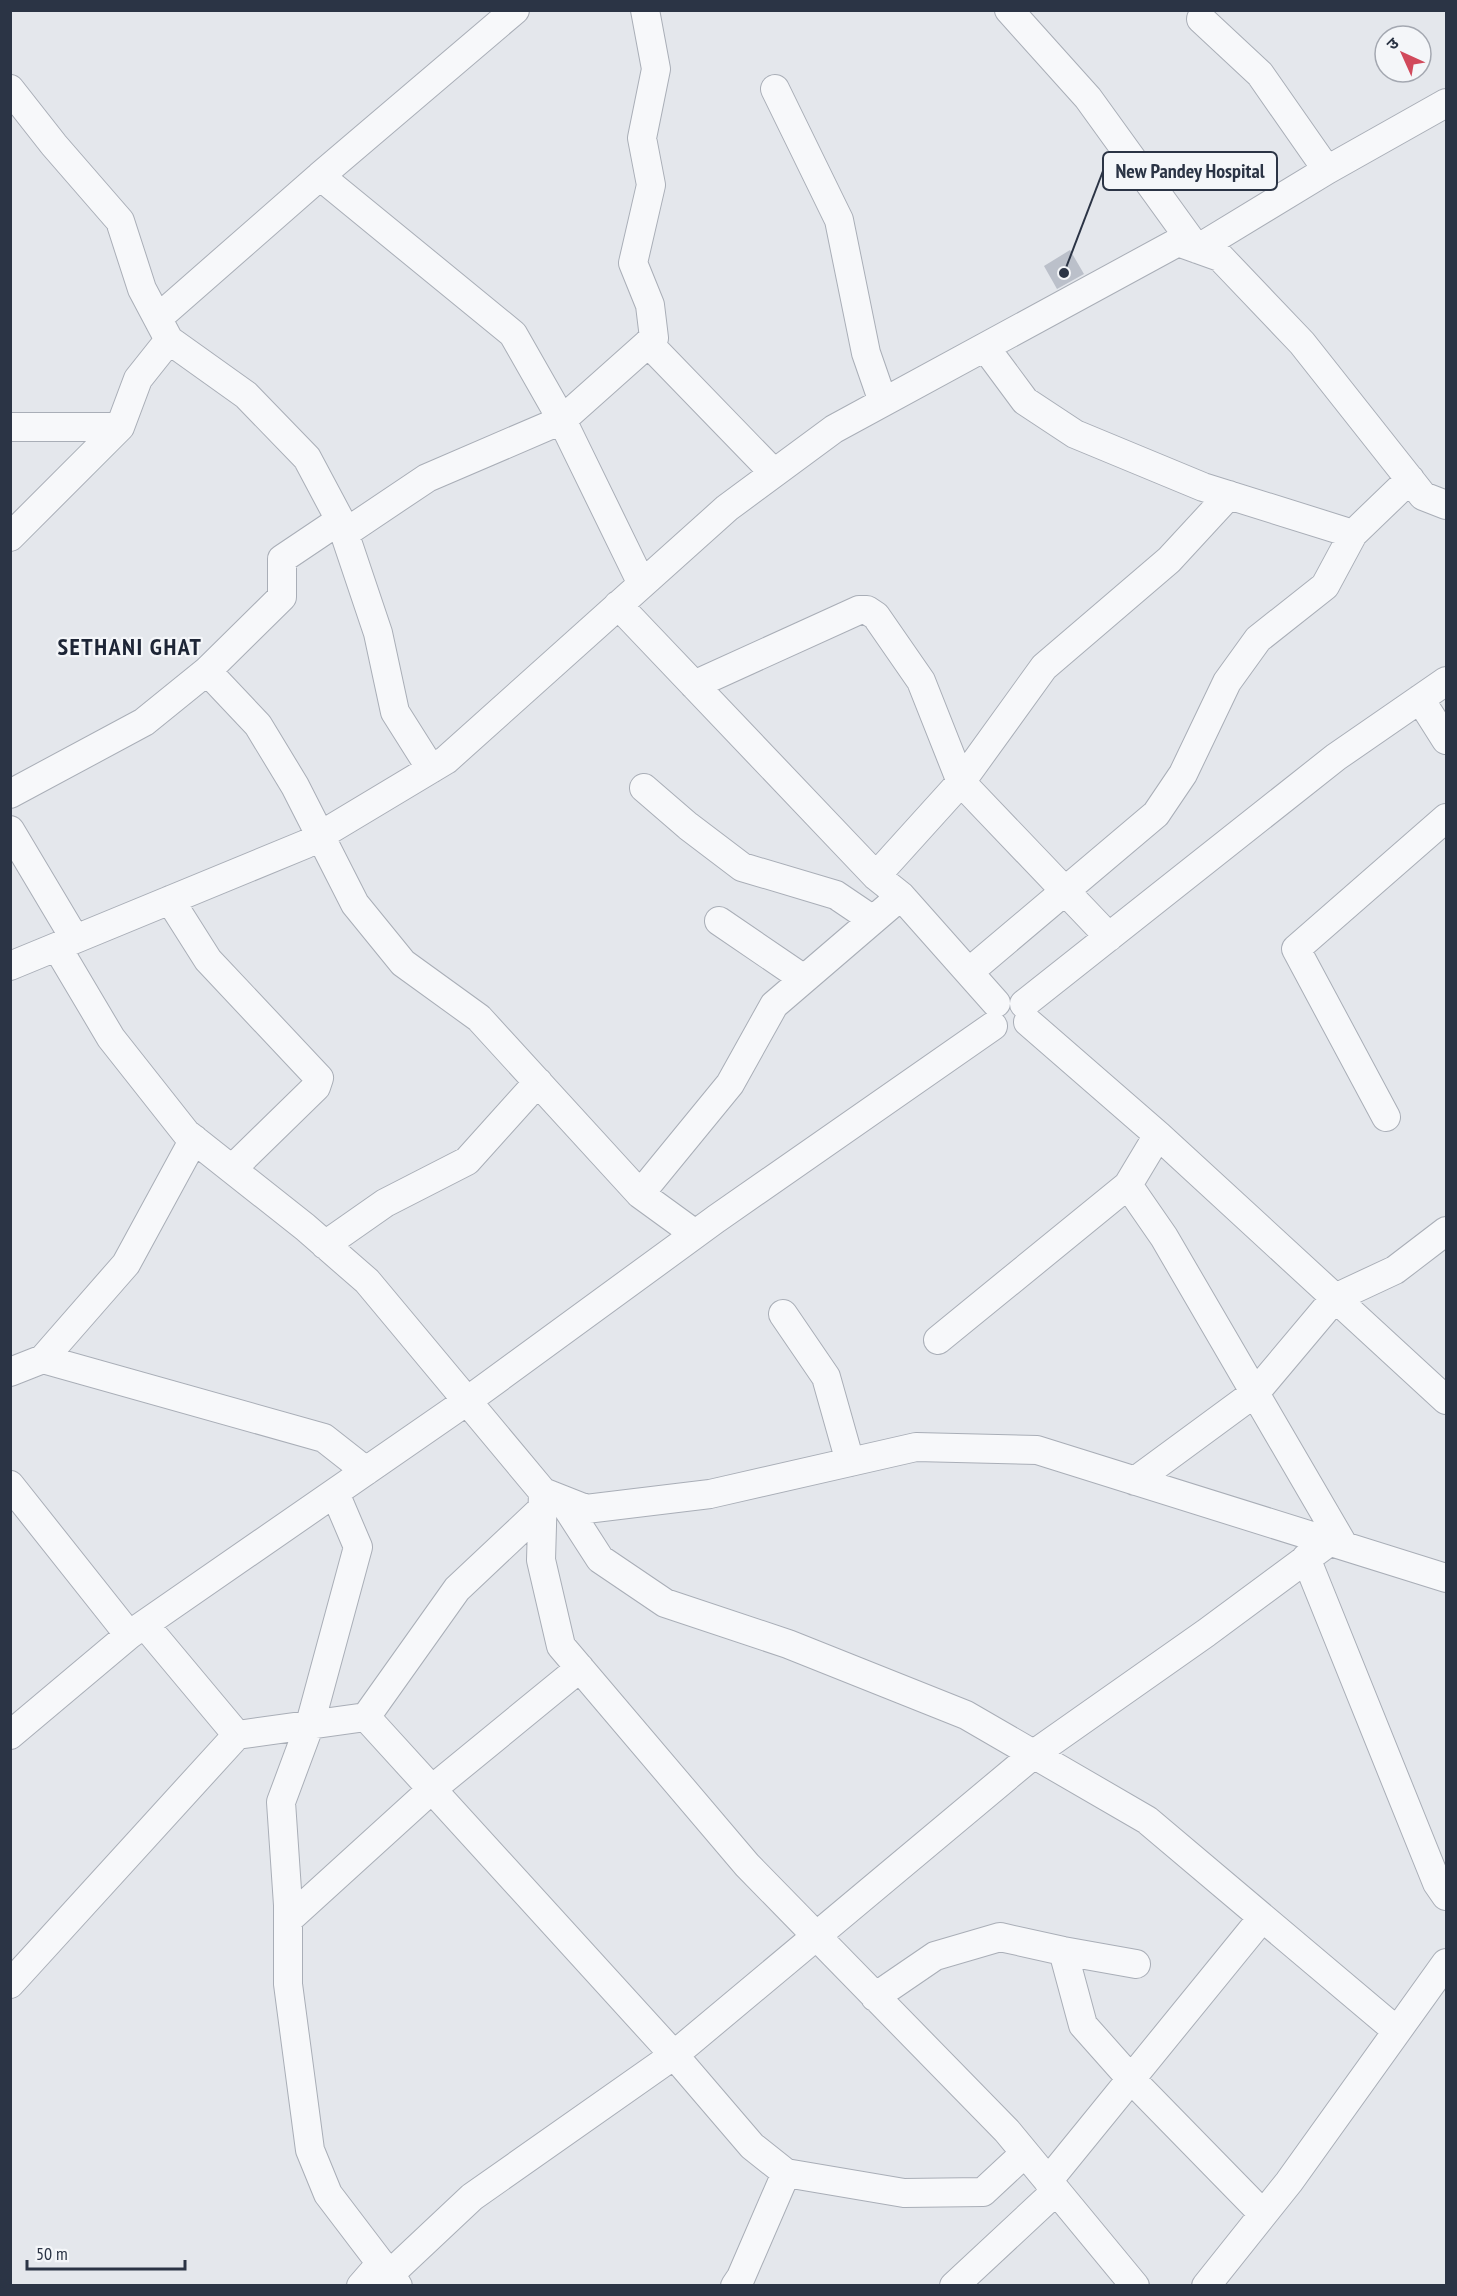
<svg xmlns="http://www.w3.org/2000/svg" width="1457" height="2296" font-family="'PT Sans Narrow','Noto Sans Devanagari',sans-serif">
<rect width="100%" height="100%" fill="#e4e7ec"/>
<!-- building -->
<path fill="#bbc0ca" d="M1070,250L1084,274L1057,289L1044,266Z"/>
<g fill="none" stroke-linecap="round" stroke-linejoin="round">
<defs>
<path id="minor" d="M1009,10L1088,98L1197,249L1327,170L1446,103
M1201,19L1260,74L1327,170
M10,89L54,145L120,221L142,289L169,340L246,395L307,458L340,520L378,633L395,712L431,769
M775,89L839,220L866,353L883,402
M320,176L515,10
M158,318L320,176L513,334L562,420L642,584
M648,343L774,473
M985,347L1025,401L1075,434L1203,487L1353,534
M10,427H120
M345,533L427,478L562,420L654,338L650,305L633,263L651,185L642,138L656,69L645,10
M10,537L120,427L138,379L169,340
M618,605L876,876L901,896L996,1003
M207,671L258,725L295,786L355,904L403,963L479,1018L640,1194L695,1234
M694,685L859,610H867L876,616L921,681L961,782L1109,937
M1420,699L1446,740
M644,788L688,826L742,867L836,895L873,920
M10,794L144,722L207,671L282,597V559L340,520
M10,830L75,939
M876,876L961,782L1044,667L1169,560L1229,495
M170,900L208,960L319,1078L316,1087L232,1169
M719,921L804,979
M57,947L111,1038L186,1133L305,1227L367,1281L543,1492L586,1509L710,1494L916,1447L1037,1450L1446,1578
M10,966L306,844L446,760L727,508L834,429L1178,242L1220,257L1302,343L1423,496L1446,505
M969,972L1156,814L1183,774L1227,682L1258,639L1325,586L1353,534L1410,479
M1024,1004L1336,757L1446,681
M1028,1022L1158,1135L1446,1400
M1386,1117L1296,949L1446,818
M1158,1135L1128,1185L1164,1237L1344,1546
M640,1194L730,1084L774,1005L901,896
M325,1245L385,1203L467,1161L538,1082
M783,1314L826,1377L850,1462
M938,1340L1128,1185
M43,1359L126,1264L194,1139
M10,1372L43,1359L324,1438L366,1471
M1135,1481L1256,1392L1335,1298L1395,1270L1446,1231
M10,1485L129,1635L467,1401L716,1219L993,1026
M543,1492L541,1560L561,1646L747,1865L1007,2131L1135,2286
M335,1493L358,1547L310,1724L281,1802L288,1905V1984L310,2150L328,2194L398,2286
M562,1500L600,1559L665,1603L788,1644L966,1715L1147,1820L1397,2031
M1306,1558L1437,1883L1446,1896
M145,1625L237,1735
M366,1717L457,1589L542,1509
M10,1735L129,1635
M288,1920L431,1790L580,1668
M1063,1951L1083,2025L1131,2079L1263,2214
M10,1984L237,1735L366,1717L674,2055L752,2146L786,2173L904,2193L983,2192L1025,2153
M875,1997L935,1956L1000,1937L1063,1951L1136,1964
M1048,2181L1262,1918
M389,2275L472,2197L674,2055L1034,1754L1206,1633L1329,1542
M361,2286L381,2263
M735,2286L741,2277L786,2173
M954,2286L1056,2191
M1206,2286L1289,2182L1446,1963"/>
</defs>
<!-- minor casing -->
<use href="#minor" stroke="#a9aeb7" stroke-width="30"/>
<!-- minor -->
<use href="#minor" stroke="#f7f8fa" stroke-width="28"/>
</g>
<g text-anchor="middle" stroke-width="4.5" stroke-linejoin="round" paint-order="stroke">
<!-- district labels -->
<g font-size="24" font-weight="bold" letter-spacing="1.5" fill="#1d2536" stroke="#f4f6f9">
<text x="130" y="655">SETHANI GHAT</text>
</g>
</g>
<!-- callouts -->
<path fill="none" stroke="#2b3445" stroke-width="2" d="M1064 273L1103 171"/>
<circle fill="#2b3445" stroke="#f4f6f9" stroke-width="2" cx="1064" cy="273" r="6"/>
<rect fill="#f4f6f9" stroke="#2b3445" stroke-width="2" x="1103" y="152" width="174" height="38" rx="6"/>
<g font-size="20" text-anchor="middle" font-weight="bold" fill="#2b3445">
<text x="1190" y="178">New Pandey Hospital</text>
</g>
<!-- border -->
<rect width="1457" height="2296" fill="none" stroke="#2b3445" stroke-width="24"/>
<!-- north arrow -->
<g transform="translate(1403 54) rotate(315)"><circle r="28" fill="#f4f6f9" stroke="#a4a8b1" stroke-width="1.5"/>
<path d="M0-4.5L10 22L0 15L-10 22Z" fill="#d1495b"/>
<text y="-9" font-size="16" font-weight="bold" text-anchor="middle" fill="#2b3445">उ</text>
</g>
<!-- scale -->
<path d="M27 2260v9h158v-9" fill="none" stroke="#2b3445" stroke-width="3"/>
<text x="36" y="2260" font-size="18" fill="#2b3445" stroke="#f4f6f9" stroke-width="4.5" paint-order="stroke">50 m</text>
</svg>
